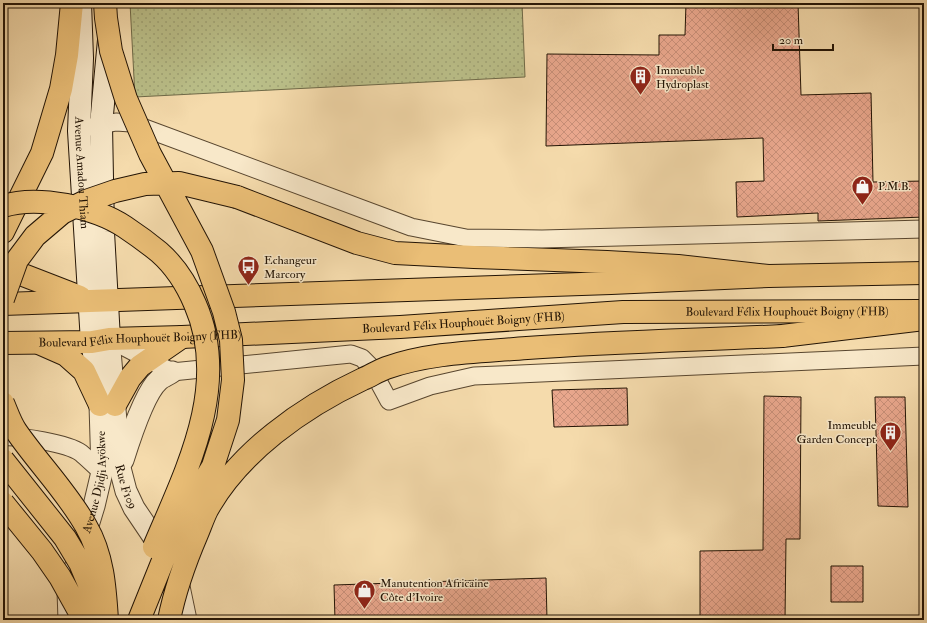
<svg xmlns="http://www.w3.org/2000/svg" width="927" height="623" font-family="'IM FELL Double Pica',serif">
<defs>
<pattern id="grass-dots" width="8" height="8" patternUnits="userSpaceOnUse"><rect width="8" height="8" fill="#bbc08a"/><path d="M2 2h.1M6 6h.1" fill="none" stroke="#a0a476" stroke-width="1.8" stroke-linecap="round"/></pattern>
<pattern id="building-cross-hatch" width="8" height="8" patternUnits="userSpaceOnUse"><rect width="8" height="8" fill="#e9a78d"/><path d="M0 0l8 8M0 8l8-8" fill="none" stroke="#c88f78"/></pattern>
</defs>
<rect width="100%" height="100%" fill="#f5dbac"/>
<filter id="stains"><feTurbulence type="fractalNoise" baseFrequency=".005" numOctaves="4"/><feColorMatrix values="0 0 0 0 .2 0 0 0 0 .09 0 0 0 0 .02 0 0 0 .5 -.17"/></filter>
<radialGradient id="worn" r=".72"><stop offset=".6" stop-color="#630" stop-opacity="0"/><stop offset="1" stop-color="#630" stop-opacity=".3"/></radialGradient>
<!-- grass -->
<path fill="url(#grass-dots)" stroke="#6f6a48" d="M130,3H522L525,77L135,97Z"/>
<!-- building -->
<path fill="url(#building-cross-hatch)" stroke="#231405" d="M686,3H798L801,95L871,93L873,182L924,181V217L818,221V213L737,217L736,182L764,181L763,138L546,146L547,54L659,55V35H685Z
M627,388L628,425L554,427L552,390Z
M764,396L801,397L800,539H786L785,620H700V551L763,550Z
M875,397H905L908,507L878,506Z
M831,566H863V602H831Z
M546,578L547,620H335L334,585Z"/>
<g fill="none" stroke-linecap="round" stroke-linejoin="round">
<defs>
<path id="minor" d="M91,127L116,122L131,123L411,227L466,238L542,239L924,229
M109,339L172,372L351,354L362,358L370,366L389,401L430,386L474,376L924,356
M3,437C21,436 67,443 81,453C88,459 95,466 102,472"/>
<g id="tertiary">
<path id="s1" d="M109,339L120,468L126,491L134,508L169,560L177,577L186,620"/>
<path d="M123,460C129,441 145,392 159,380C162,377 168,375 172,372"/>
<path id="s2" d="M69,620L68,591L94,506L102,472L100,405L92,342"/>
</g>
<g id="secondary">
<path id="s3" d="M80,3L82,58L79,131L92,342"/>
<path d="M109,40L101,125L103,232L109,339"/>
</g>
<g id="trunk">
<path d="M3,274L18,273L80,297"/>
<path d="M3,304L611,283L768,276L924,273"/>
<path id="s4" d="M3,343L92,342L109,339L182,337L400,327L623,312L923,311"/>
<path d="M41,344L66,355L84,371L100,405"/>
<path d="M115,405L130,378L140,366L182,337"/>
</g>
<path id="motorway" d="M237,197L357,243L395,253L474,257L607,262L678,266L768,276
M3,232L42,153L61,89L67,55L72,3
M782,336L924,319"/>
</defs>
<!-- minor casing -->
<use href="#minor" stroke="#58462f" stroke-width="19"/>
<!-- tertiary casing -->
<use href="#tertiary" stroke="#58462f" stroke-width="23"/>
<!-- secondary casing -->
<use href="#secondary" stroke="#231405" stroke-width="24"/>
<!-- trunk casing -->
<use href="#trunk" stroke="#231405" stroke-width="24"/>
<!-- motorway casing -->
<use href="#motorway" stroke="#231405" stroke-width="24"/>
<!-- minor -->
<use href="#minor" stroke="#f8e8c9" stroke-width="17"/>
<!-- tertiary -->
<use href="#tertiary" stroke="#f8e8c9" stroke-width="21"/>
<!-- secondary -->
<use href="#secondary" stroke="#f8e8c9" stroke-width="22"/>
<!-- trunk -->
<use href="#trunk" stroke="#eabe76" stroke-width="22"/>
<!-- motorway -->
<use href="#motorway" stroke="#eabe76" stroke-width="22"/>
<defs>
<path id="motorway-bridge" d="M105,3L106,18L111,51L126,99L150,154L202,251L224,312L231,340L233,380L228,420L213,466L191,503L166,553L139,620
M3,206C38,195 95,207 125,227C137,235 148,243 159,252C175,266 187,285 195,304C231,386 186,471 154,547
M3,299L17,260L35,236L62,213L86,201L115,191L145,184L179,183L237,197
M3,403C7,412 10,422 16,431C38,463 67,492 86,526C103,555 105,588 107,620
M3,460L65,538L80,563L102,615
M3,503L42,551L60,577L84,620
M169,620C175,590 185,562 197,534C200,527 203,518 207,510C239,452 303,407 363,379C370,376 378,371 386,368C431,352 480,352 527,348C612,342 697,340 782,336"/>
</defs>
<!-- motorway-bridge casing -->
<use href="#motorway-bridge" stroke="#231405" stroke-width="24" stroke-linecap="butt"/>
<!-- motorway-bridge -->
<use href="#motorway-bridge" stroke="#eabe76" stroke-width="22"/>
</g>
<!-- icons -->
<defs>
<symbol id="building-pin" viewBox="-11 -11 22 30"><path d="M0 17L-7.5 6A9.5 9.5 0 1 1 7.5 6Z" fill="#8f2418" stroke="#f8e8c9"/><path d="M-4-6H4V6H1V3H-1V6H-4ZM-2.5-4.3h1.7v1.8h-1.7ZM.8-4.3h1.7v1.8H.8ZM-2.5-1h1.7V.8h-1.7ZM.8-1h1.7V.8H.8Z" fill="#fff"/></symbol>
<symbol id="shop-pin" viewBox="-11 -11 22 30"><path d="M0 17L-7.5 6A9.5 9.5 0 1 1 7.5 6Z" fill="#8f2418" stroke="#f8e8c9"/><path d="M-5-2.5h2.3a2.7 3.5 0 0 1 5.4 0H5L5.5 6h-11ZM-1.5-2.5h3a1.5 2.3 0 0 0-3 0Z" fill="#fff"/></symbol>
<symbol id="bus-pin" viewBox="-11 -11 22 30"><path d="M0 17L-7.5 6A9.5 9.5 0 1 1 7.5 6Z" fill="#8f2418" stroke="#f8e8c9"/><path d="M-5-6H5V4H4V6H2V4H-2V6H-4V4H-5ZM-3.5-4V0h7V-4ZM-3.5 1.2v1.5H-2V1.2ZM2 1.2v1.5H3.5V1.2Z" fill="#fff"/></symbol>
</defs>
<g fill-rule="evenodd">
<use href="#building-pin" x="628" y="64" width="25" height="34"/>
<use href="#shop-pin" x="850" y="174" width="25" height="34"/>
<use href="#bus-pin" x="236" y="254" width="25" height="34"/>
<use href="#building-pin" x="878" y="420" width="25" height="34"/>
<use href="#shop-pin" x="352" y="578" width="25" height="34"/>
</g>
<g text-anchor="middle" stroke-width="3" stroke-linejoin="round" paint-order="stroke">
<!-- poi labels -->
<g font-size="12" fill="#231405" stroke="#f8e8c9" text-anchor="start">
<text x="656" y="74">Immeuble<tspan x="656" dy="14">Hydroplast</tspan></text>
<text x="878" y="190">P.M.B.</text>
<text x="264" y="264">Echangeur<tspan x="264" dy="14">Marcory</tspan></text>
<text x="876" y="429" text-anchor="end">Immeuble<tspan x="876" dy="14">Garden Concept</tspan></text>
<text x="380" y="587">Manutention Africaine<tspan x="380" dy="14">Côte d’Ivoire</tspan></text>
</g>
<!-- street labels -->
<g font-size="12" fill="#231405" stroke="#f8e8c9">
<text dy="4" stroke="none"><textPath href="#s3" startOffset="170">Avenue Amadou Thiam</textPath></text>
<text dy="4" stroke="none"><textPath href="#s4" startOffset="785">Boulevard Félix Houphouët Boigny (FHB)</textPath></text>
<text dy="4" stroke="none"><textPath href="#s4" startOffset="461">Boulevard Félix Houphouët Boigny (FHB)</textPath></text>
<text dy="4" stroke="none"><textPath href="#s4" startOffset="137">Boulevard Félix Houphouët Boigny (FHB)</textPath></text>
<text dy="4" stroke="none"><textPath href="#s2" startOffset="142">Avenue Djidji Ayökwe</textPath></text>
<text dy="4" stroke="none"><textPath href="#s1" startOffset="149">Rue F109</textPath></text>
</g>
</g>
<!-- margin -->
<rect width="927" height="623" fill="none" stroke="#f5dbac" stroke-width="16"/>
<rect x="4" y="4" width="919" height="615" fill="none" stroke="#231405" stroke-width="2"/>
<rect x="8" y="8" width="911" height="607" fill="none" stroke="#231405"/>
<!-- scale -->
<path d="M773 44v6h60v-6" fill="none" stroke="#231405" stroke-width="2"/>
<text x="779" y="44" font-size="12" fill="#231405" stroke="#f8e8c9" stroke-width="3" paint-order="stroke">20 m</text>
<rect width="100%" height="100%" filter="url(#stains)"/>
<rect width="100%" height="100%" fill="url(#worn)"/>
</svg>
